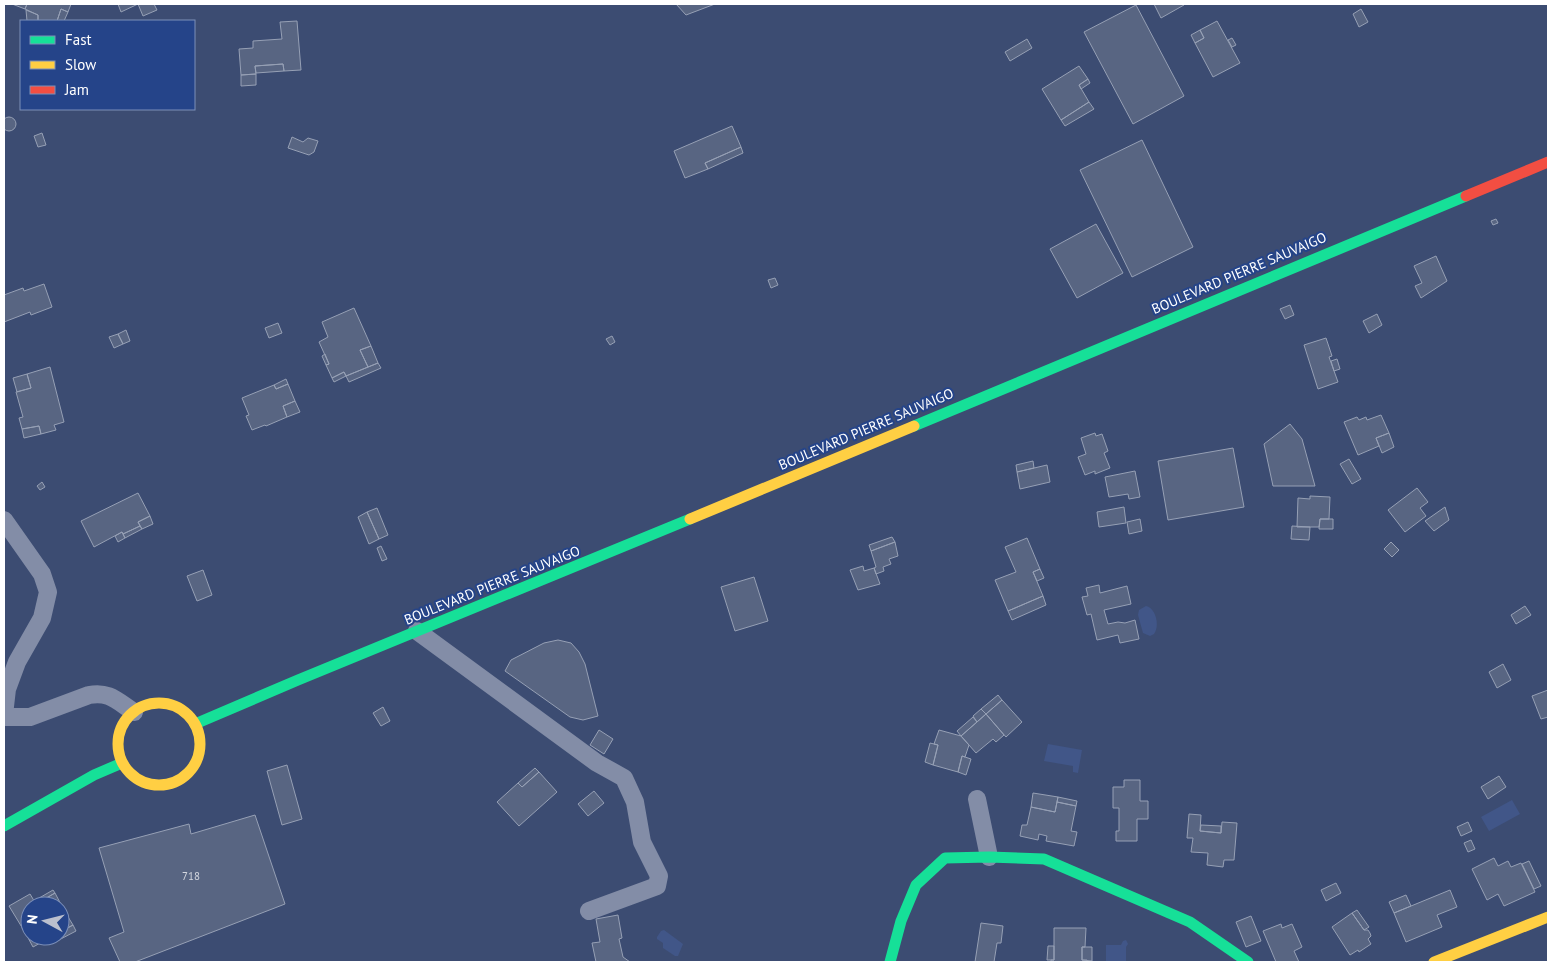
<svg xmlns="http://www.w3.org/2000/svg" width="1552" height="966" font-family="'PT Sans',sans-serif">
<rect width="100%" height="100%" fill="#3c4c72"/>
<!-- water -->
<path fill="#415688" d="M1146,606C1156,608 1160,626 1154,634L1150,636L1143,633L1138,615L1139,610Z
M1048,744L1082,750L1078,773L1073,772V766L1044,761Z
M1512,800L1520,814L1489,831L1481,817Z
M664,930L683,944L678,956H675L663,948V943L657,939V937L661,931Z
M1126,940L1128,944L1126,947V962H1106V945H1121L1123,941Z"/>
<!-- building -->
<path fill="#586582" stroke="#96a0b5" d="M12,4H27L25,9Z
M27,4H71L68,12L61,9L57,21H38V15L25,9Z
M118,4H154L157,10L143,16L138,4L121,12Z
M676,4H715L686,15Z
M1154,4H1183L1184,5L1161,18Z
M1136,5L1184,96L1133,124L1084,32Z
M61,9L68,12L64,21H57Z
M1361,9L1368,22L1359,27L1353,14Z
M26,10L38,15V21H27Z
M297,21L301,70L284,71L283,64L255,66L256,74L241,75L239,49L253,48V41L282,39L280,22Z
M1217,21L1240,63L1213,77L1195,43L1204,38L1200,30Z
M1200,30L1204,38L1195,43L1191,35Z
M1232,38L1236,45L1232,47L1228,40Z
M1027,39L1032,48L1010,61L1005,52Z
M283,64L284,71L256,73L255,66Z
M1079,66L1088,79L1079,85L1089,102L1061,120L1042,89Z
M256,74V85L241,86V75Z
M1088,79L1090,83L1081,89L1079,85Z
M1089,102L1094,109L1065,126L1061,120Z
M2 124a7 7 0 1 1 14 0a7 7 0 1 1-14 0Z
M732,126L741,147L705,163L708,169L685,178L674,151Z
M42,133L46,145L38,147L34,136Z
M292,137L303,142L308,138L318,141L314,152L309,155L288,148Z
M1142,140L1193,247L1132,277L1080,170Z
M741,147L743,153L708,169L705,163Z
M1496,219L1498,223L1493,225L1491,221Z
M1096,224L1123,273L1077,298L1050,249Z
M1436,256L1447,281L1421,298L1415,286L1422,283L1414,266Z
M775,278L778,285L771,288L768,280Z
M44,284L52,307L31,315L30,312L4,322V295L23,288L24,291Z
M1290,305L1294,315L1285,319L1280,309Z
M354,308L371,346L360,350L368,367L346,376L344,372L332,378L326,365L329,364L319,342L328,337L322,322Z
M1377,314L1382,325L1369,333L1363,321Z
M278,323L282,333L269,338L265,328Z
M126,330L130,341L123,344L118,334Z
M118,334L123,344L114,348L109,337Z
M612,336L615,342L610,345L606,339Z
M1326,338L1332,356L1329,357L1338,382L1318,389L1304,345Z
M371,346L378,363L368,367L360,350Z
M325,354L329,364L326,365L322,356Z
M1337,359L1340,369L1334,371L1331,361Z
M378,363L381,368L349,382L346,376Z
M50,367L64,422L54,425L56,430L41,434L39,426L22,429L19,418L23,417L16,392L31,388L27,374Z
M344,372L346,376L334,382L332,378Z
M27,374L31,388L17,392L13,378Z
M286,379L288,384L276,389L274,385Z
M288,384L295,401L283,406L287,417L266,426L265,425L252,430L246,416L249,415L242,398L274,385L276,389Z
M295,401L300,412L287,417L283,406Z
M1381,415L1389,433L1376,438L1379,446L1358,455L1344,422L1357,417L1359,420L1366,417L1367,420Z
M1290,424L1302,439L1315,486H1273L1264,444Z
M39,426L41,434L24,438L22,429Z
M1095,433L1096,436L1102,434L1108,451L1104,453L1110,468L1095,474V471L1085,475L1078,457L1086,454L1081,438Z
M1389,433L1394,447L1382,453L1376,438Z
M1233,448L1244,507L1168,520L1158,461Z
M1349,459L1361,479L1352,484L1340,464Z
M1033,461L1034,468L1017,472L1016,465Z
M1047,465L1050,482L1020,489L1017,472Z
M1135,471L1140,497L1129,499L1128,494L1109,497L1105,477Z
M42,482L45,487L40,490L37,486Z
M1417,488L1428,502L1420,508L1426,516L1405,532L1388,510Z
M138,493L150,516L138,522L140,526L123,534L122,532L94,547L81,521Z
M1310,496L1330,497L1329,519H1320L1319,527H1297L1298,498L1310,499Z
M1124,507L1126,523L1099,527L1097,512Z
M1445,507L1449,520L1434,531L1425,521Z
M377,508L388,535L379,539L367,512Z
M367,512L379,539L369,544L358,517Z
M150,516L153,524L142,529L138,522Z
M1140,519L1142,531L1129,534L1127,522Z
M1320,519H1333V529H1319Z
M140,526L142,529L125,538L123,534Z
M1292,526L1310,527L1309,540L1291,539Z
M122,532L125,538L118,542L115,536Z
M892,537L895,542L871,551L869,545Z
M1027,538L1040,569L1033,572L1043,596L1008,611L995,580L1016,572L1005,547Z
M895,542L898,556L889,559L891,564L883,567L884,571L876,574L874,568L876,567L871,551Z
M1391,542L1399,550L1392,557L1384,549Z
M381,546L387,559L382,561L377,548Z
M863,566L864,571L874,568L880,584L858,590L850,570Z
M1040,569L1044,578L1037,581L1033,572Z
M203,570L212,595L197,601L187,576Z
M754,577L768,621L735,631L721,587Z
M1099,585L1100,593L1127,586L1131,604L1104,610L1108,624L1118,622L1125,623L1135,620L1139,639L1120,643L1118,635L1097,640L1091,614L1087,615L1082,597L1088,596L1086,588Z
M1043,596L1046,605L1012,620L1008,611Z
M1525,606L1531,615L1516,624L1511,615Z
M558,640L571,643L579,652L585,664L598,716L583,720L570,717L505,671L511,660L544,643Z
M1503,664L1511,680L1497,688L1489,672Z
M1548,690V717L1541,719L1532,696Z
M998,695L1002,700L986,714L981,709Z
M1002,700L1022,722L1006,737L986,714Z
M383,707L390,721L381,726L373,713Z
M981,709L986,714L977,722L973,716Z
M986,714L1004,735L996,742L993,739L976,753L961,736Z
M973,717L977,722L961,736L957,731Z
M599,730L613,739L604,754L590,745Z
M939,730L961,736L969,745L965,757L962,756L958,772L933,765L938,745L934,744Z
M930,743L938,745L933,765L925,762Z
M962,756L971,759L966,775L958,772Z
M287,765L302,819L282,825L267,771Z
M535,768L539,772L522,787L518,783Z
M539,772L557,792L519,826L497,802L518,783L522,787Z
M1499,776L1506,787L1488,799L1481,787Z
M1124,780H1140V801H1148V819H1137V841H1116V831H1119V808H1113V787H1124Z
M594,791L604,803L588,816L578,804Z
M1033,793L1058,797L1055,812L1031,807Z
M1058,797L1077,801L1076,806L1057,802Z
M1057,802L1076,806L1071,831L1077,832L1074,846L1046,841L1047,836L1039,834L1038,840L1020,836L1022,825H1027L1031,807L1055,812Z
M1189,814L1201,815L1200,831L1221,833L1222,822L1237,823L1234,860H1224L1223,867L1207,865L1208,853L1191,852L1193,838H1187Z
M255,815L285,904L135,962H120L109,938L124,932L99,848L189,824L191,834Z
M1468,822L1472,831L1461,836L1457,827Z
M1201,825L1221,826V833L1200,831Z
M1471,840L1475,849L1468,852L1464,843Z
M1494,858L1498,866L1508,861L1511,867L1521,863L1535,892L1504,906L1498,894L1487,900L1472,869Z
M1529,861L1541,886L1534,889L1522,864Z
M1336,883L1341,893L1326,901L1321,890Z
M53,890L55,893L36,904L34,901Z
M1450,890L1457,907L1437,915L1442,927L1406,942L1394,913Z
M55,893L65,912L60,915V906H30V932L26,934L9,906L30,894L36,904Z
M1406,895L1411,906L1394,913L1389,902Z
M1357,910L1369,927L1364,930L1352,913Z
M65,912L73,925L60,932V915Z
M1352,913L1364,930H1368L1370,933L1371,936L1368,939L1371,944L1359,952L1358,950L1350,955L1332,927Z
M618,915L622,938L619,939L623,957L630,962H596L592,943L600,942L596,919Z
M1251,916L1261,941L1246,947L1236,922Z
M981,923L1003,926L1001,943H997L994,962H975Z
M1281,924L1282,928L1292,924L1302,947L1294,951L1299,962H1276L1263,931Z
M73,925L76,931L55,942L51,937L60,936V932Z
M1054,928H1086L1085,947H1082V960H1087V962H1051V960H1054Z
M30,932V936H53L33,947L26,934Z
M1048,946H1054V960H1047Z
M1082,947H1092V961L1082,960Z"/>
<g fill="none" stroke-linecap="round" stroke-linejoin="round">
<!-- street -->
<path stroke="#838da7" stroke-width="18" d="M4,520L42,574L48,592L42,618L17,662L7,689L4,715
M417,631L597,763L624,778L635,802L642,842L659,876L657,886L589,911
M4,717H30L89,695C109,691 117,701 134,712
M977,799L989,857"/>
<!-- fast -->
<path stroke="#16e098" stroke-width="11" d="M914,426L1466,196
M195,724L298,680L690,519
M4,826L94,775L122,763
M890,962L901,921L916,885L945,858L989,857L1044,859L1190,922L1248,962"/>
<!-- slow -->
<path stroke="#ffcf43" stroke-width="11" d="M690,519L914,426
M118 744a41 41 0 1 1 82 0a41 41 0 1 1-82 0Z
M1434,962L1548,917"/>
<!-- jam -->
<path stroke="#f24e42" stroke-width="11" d="M1466,196L1548,162"/>
</g>
<g text-anchor="middle" stroke-width="4" stroke-linejoin="round" paint-order="stroke">
<!-- number labels -->
<g font-size="11" fill="#d5d8e0">
<text x="191" y="880">718</text>
</g>
<!-- street labels -->
<g font-size="14" fill="#fff" stroke="#254489">
<text transform="translate(1239 273) rotate(-23)" y="5">BOULEVARD PIERRE SAUVAIGO</text>
<text transform="translate(866 429) rotate(-23)" y="5">BOULEVARD PIERRE SAUVAIGO</text>
<text transform="translate(492 585) rotate(-22)" y="5">BOULEVARD PIERRE SAUVAIGO</text>
</g>
</g>
<!-- border -->
<rect width="1552" height="966" fill="none" stroke="#ffffff" stroke-width="10"/>
<!-- legend -->
<rect x="20" y="20" width="175" height="90" fill="#254489" stroke="#7c8fb8"/>
<rect x="30" y="36" width="25" height="8" fill="#16e098" stroke="#7c8fb8"/>
<text x="65" y="45" font-size="15" fill="#ffffff">Fast</text>
<rect x="30" y="61" width="25" height="8" fill="#ffcf43" stroke="#7c8fb8"/>
<text x="65" y="70" font-size="15" fill="#ffffff">Slow</text>
<rect x="30" y="86" width="25" height="8" fill="#f24e42" stroke="#7c8fb8"/>
<text x="65" y="95" font-size="15" fill="#ffffff">Jam</text>
<!-- north arrow -->
<g transform="translate(45 921) rotate(277)"><circle r="24" fill="#254489" stroke="#7c8fb8"/>
<path d="M0-4L9 19L0 12L-9 19Z" fill="#bbc0ce"/>
<text y="-8" font-size="14" font-weight="bold" text-anchor="middle" fill="#ffffff">N</text>
</g>
</svg>
